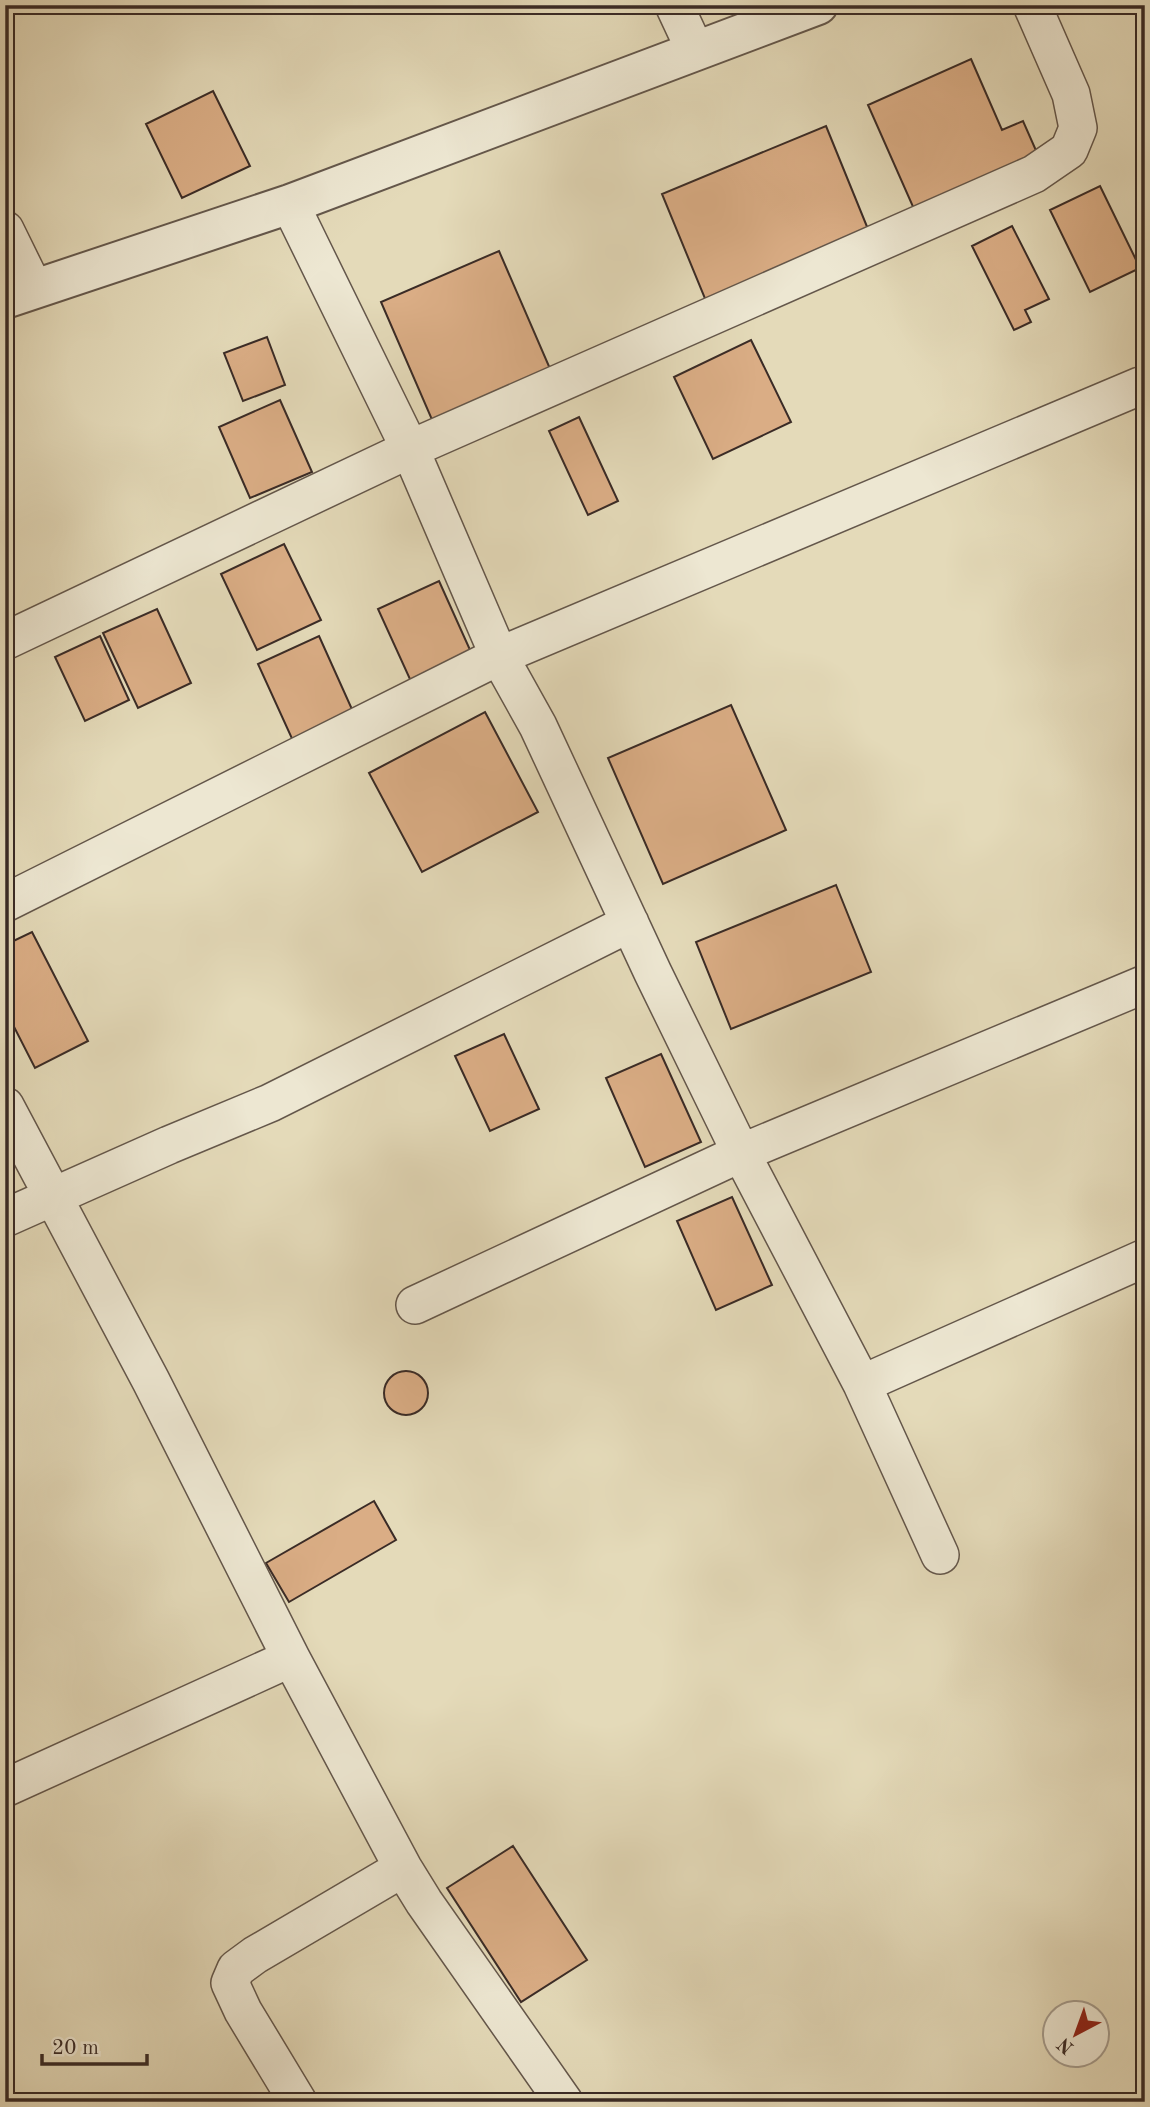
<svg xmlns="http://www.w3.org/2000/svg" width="1150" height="2107" font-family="'Old Standard TT',serif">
<rect width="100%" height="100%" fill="#e4dab9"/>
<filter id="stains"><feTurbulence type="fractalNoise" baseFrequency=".00286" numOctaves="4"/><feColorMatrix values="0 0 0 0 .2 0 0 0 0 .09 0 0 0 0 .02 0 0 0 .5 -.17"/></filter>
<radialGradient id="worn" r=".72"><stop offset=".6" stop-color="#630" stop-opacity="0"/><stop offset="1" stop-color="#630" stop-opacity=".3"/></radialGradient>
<!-- building -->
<path fill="#daad85" stroke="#3a2b26" stroke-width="2" d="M971,59L1002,130L1023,121L1038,155L914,209L868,105Z
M213,91L250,166L182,198L146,124Z
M826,126L870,234L706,301L662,194Z
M1100,186L1140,268L1090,292L1050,210Z
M1012,226L1049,299L1025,310L1031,322L1014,330L972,246Z
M499,251L551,371L433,422L381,302Z
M267,337L285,385L243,401L224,353Z
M751,340L791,422L713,459L674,377Z
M280,400L312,472L250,498L219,427Z
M579,417L618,501L588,515L549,431Z
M284,544L321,620L257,650L221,574Z
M439,581L475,661L414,688L378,609Z
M157,609L191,683L138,708L103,633Z
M100,636L129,700L85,721L55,657Z
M319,636L355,716L294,743L258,664Z
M731,705L786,830L663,884L608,758Z
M485,712L538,812L422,872L369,773Z
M836,885L871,972L731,1029L696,942Z
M32,932L88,1041L35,1068L9,1017H5V945Z
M504,1034L539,1109L490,1131L455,1056Z
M661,1054L701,1142L645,1167L606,1078Z
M732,1197L772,1285L716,1310L677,1221Z
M384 1393a22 22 0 1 1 44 0a22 22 0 1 1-44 0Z
M374,1501L396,1540L289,1602L266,1563Z
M513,1846L587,1960L521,2002L447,1888Z"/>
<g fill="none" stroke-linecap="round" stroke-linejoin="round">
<defs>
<path id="minor" d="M674,5L695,50
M290,204L410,449L499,656L538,726L653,973L741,1153L862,1384L940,1555
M5,230L34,289
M5,641L410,449L1034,174L1069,150L1078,128L1071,94L1032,5
M5,903L499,656L1140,386
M5,1106L151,1381L291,1658L403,1868L424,1902L564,2102
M5,1218L169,1145L270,1103L630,923
M415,1305L741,1153L1145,984
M862,1384L1145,1258
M5,1788L291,1658
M298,2102L243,2011L230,1983L236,1969L255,1955L403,1868"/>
<path id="tertiary" d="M5,299L290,204L818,5"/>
</defs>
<!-- minor casing -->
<use href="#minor" stroke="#64574b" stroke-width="40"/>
<!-- tertiary casing -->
<use href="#tertiary" stroke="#64574b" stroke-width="42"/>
<!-- minor -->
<use href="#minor" stroke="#ede7d2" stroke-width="37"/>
<!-- tertiary -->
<use href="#tertiary" stroke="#ede7d2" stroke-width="38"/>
</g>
<!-- margin -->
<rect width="1150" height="2107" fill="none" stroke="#e4dab9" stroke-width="28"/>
<rect x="7" y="7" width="1136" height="2093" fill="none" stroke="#3a2b26" stroke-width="3.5"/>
<rect x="14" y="14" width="1122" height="2079" fill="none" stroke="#3a2b26" stroke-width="2"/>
<!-- north arrow -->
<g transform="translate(1076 2034) rotate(221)"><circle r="33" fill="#ede7d2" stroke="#a59c8d" stroke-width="2"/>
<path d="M0-5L12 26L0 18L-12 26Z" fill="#8f2418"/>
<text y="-10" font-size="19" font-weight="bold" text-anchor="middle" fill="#3a2b26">N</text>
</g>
<!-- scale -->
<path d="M42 2054v10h105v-10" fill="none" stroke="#3a2b26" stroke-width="3.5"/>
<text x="52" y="2054" font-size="21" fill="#3a2b26" stroke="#ede7d2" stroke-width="5" paint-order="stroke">20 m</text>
<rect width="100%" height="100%" filter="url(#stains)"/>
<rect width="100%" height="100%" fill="url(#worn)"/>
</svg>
